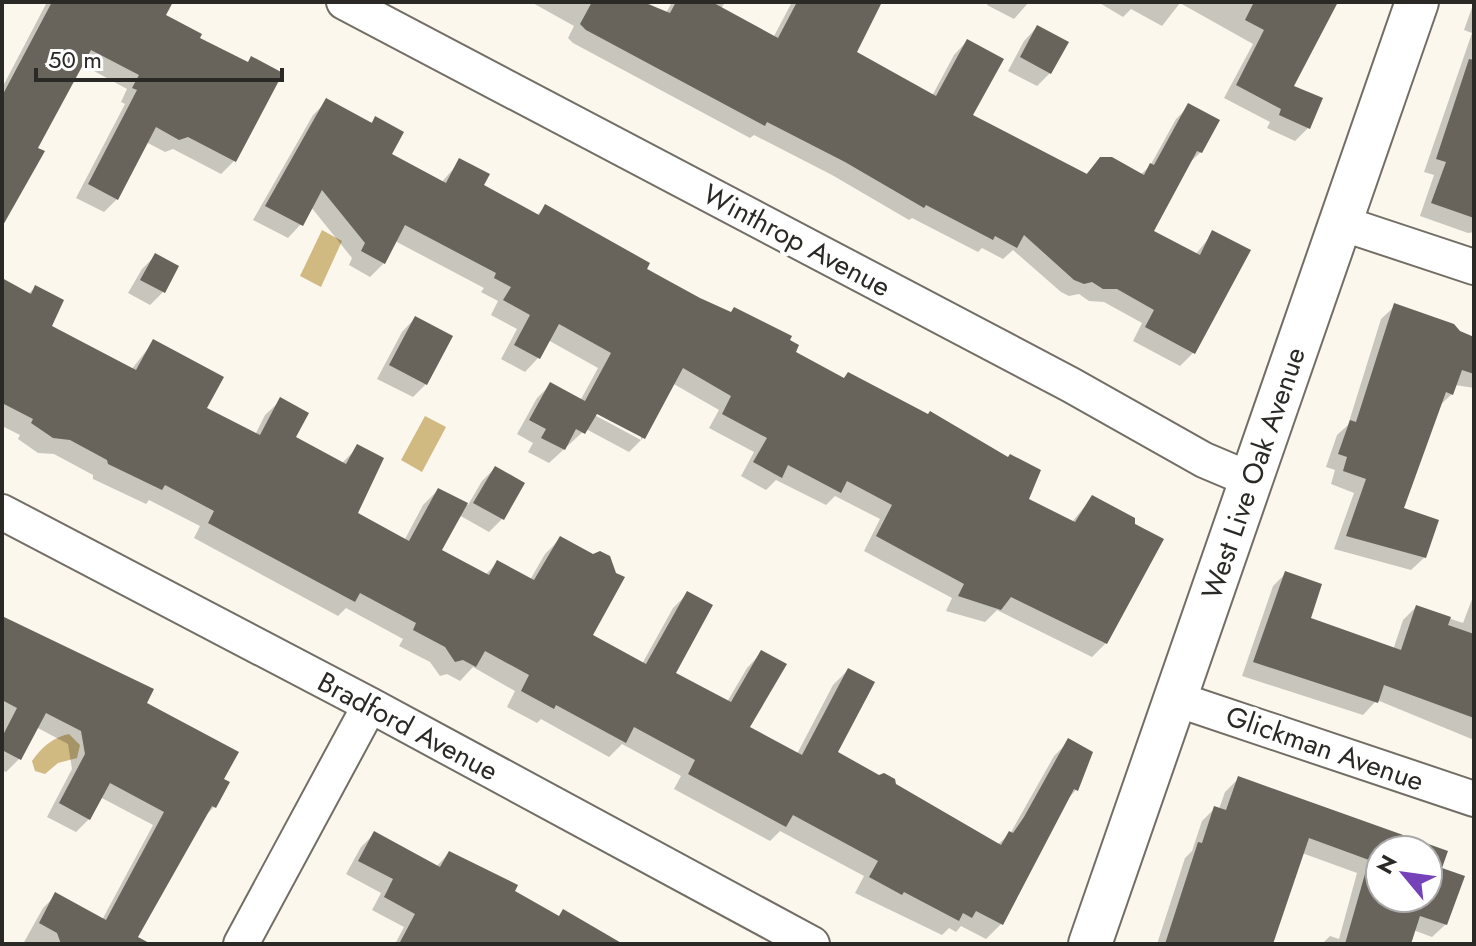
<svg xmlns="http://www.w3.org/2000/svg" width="1476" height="946" font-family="Jost,sans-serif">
<rect width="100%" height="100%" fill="#fbf7ed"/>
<!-- water -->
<path fill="#d0ba81" d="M322,230L342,241L321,287L300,276Z
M425,416L446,427L422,472L401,460Z
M69,734L80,745L77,758L58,763L45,774L35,771L32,761C41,748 53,737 69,734Z"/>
<!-- shadow -->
<path fill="#0003" fill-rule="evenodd" d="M47,2H161L163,16L197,38L234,161L221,174L173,149L165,152L146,142L117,199L104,212L76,198L125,104L121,102L127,89L81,64L2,215V88Z
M531,2H646L666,13L672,2H725L721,9L773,38L792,2H880L854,53L932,96L954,55L967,41L971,116L1085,175L1100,159L1140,175L1150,166L1176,119L1189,106L1201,152L1187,165L1152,232L1195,255L1213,233L1193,353L1180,366L1133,341L1142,323L1104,302L1089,301L1079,294L1069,296L1061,292L1013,250L1003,259L982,248L978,252L912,218L909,220L832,175L754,135L750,138L573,43L568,38L574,26Z
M988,2H1029L1014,19L987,5Z
M1098,2H1336L1292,87L1308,128L1295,141L1267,128L1270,122L1224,98L1253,44L1180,3L1162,26L1131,9L1123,17Z
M1474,2V232L1468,233L1420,216L1434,175L1424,172L1472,33L1464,30Z
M1037,27L1050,73L1037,86L1008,71L1024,41Z
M327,101L370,124L375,118L390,155L441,183L460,161L481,186L536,216L545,207L699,300L788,340L793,352L1026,500L1071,523L1092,498L1162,540L1106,643L1092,657L997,610L985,622L946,611L952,598L864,551L880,519L835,496L826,505L776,480L766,490L741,476L754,452L709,428L719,410L672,383L643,438L629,452L586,429L549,463L528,452L533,443L517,434L537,398L551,384L580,401L598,368L548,340L538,358L525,372L501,359L517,329L491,315L498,301L481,292L484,288L395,241L384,263L370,277L349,265L352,258L311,207L301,224L288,238L253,220L313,115ZM589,408L641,435V440L587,411Z
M155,256L163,292L150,305L128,293L142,269Z
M2,280L28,294L36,287L49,326L131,370L154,341L204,409L255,435L265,415L281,400L293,438L342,463L358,447L355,513L404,541L423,505L438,490L468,505L482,481L495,468L522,484L502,519L489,532L459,515L440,551L485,575L498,562L530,580L545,554L560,539L591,636L642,664L673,608L688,593L673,674L727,702L747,668L762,652L747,728L797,754L833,685L848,670L835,753L997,845L1010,834L1054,756L1069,741L1090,753L1076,790L1067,800L1001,924L986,939L961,926L956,932L949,928L942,935L855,893L864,876L780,831L770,841L674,789L681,776L622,744L609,757L541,719L537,723L507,707L515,691L473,667L460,681L447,674L440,676L430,662L399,646L403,639L346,608L338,616L194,538L200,526L149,500L146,504L93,479V475L54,454L38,453L18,439L20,435L2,426Z
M1395,306L1474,338V388L1455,385L1452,394L1438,407L1401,509L1425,557L1411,570L1334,549L1354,493L1331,484L1335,470L1326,467L1337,435L1348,425L1381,319Z
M415,318L426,384L413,397L377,379L402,332Z
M1286,573L1308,619L1393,650L1403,620L1416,607L1463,623L1474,594V740L1377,700L1363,715L1242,676L1273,586Z
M2,618L152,690L144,704L221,780L214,807L201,820L132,944H23L43,908L56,895L102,920L153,825L100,797L89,819L76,832L47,817L72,769L68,744L36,727L19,759L6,772L2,770Z
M1238,779L1446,852L1440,869L1446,924L1432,937L1413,930L1409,944H1322L1330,936L1339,939L1357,873L1302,853L1271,944H1157L1185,858L1192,851L1202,821L1215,808L1219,809L1225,792ZM1380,850H1428V898H1380Z
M374,834L436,867L449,853L558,917L619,944H395L404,927L372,910L381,893L346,874L361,847Z"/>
<!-- building -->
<path fill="#68645c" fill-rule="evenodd" d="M52,2H173L166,15L202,34L200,38L248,62L251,56L283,73L236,162L188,137L179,140L156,127L118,200L88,184L137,90L132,88L139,75L91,50L38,148L45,151L2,227V96Z
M592,2H643L670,13L676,2H712L778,38L797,2H882L857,52L936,96L967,39L1004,59L973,115L1087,174L1100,157H1112L1144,175L1150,163L1154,165L1188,103L1220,120L1202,153L1197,151L1154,231L1200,255L1212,230L1251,250L1195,354L1145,327L1154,310L1117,289H1103L1092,282L1084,284L1074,280L1024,235L1017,248L995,236L993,240L926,205L924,208L845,162L767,122L765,126L586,30L580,24Z
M1254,2H1338L1294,86L1323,98L1310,129L1279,115L1281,109L1236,85L1264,30L1245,20Z
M1037,25L1069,42L1051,74L1020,57Z
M1469,59L1474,60V218L1431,203L1446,162L1436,159Z
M326,98L372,123L375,116L404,132L392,154L446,183L459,158L490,174L484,185L539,215L545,204L650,263L647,269L700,298L731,312L734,307L792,336L790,340L799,345L796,352L844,378L848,372L928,414L930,411L1008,457L1010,454L1041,470L1029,499L1075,522L1092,495L1135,518V524L1164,539L1107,644L1011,597L1001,610L958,596L964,584L876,536L892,505L847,481L841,493L788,465L782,478L753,462L767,438L722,414L731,396L683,368L645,439L597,414L585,434L576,429L565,450L541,438L546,429L529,420L550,382L585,401L611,353L559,324L540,359L514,345L530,315L503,300L511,287L494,278L496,273L405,225L385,264L361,251L365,243L322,190L303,226L265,206Z
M155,253L179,266L165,293L140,280Z
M2,278L31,294L35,285L64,300L52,326L136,370L153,339L224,377L207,408L260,435L280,397L309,413L296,437L346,464L357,444L384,458L358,513L409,541L438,488L468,503L442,550L489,575L497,560L534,580L560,536L593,554L600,551L610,556L616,573L625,577L593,635L646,664L687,591L713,605L676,673L731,702L761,650L787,664L750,727L802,755L848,668L875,682L838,752L879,775L884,773L895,779L896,784L1001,845L1009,831L1013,833L1024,817L1068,738L1093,752L1078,791L1074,789L1003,925L976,911L972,918L963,913L959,921L904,892L902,895L869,877L878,861L793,815L786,827L688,774L695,760L634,727L626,743L556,705L554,709L521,691L529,675L485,651L476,667L463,660L455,662L445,647L413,630L416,623L360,593L355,602L208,523L214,511L165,485L162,490L108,464L107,460L70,440L53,438L31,423L33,419L2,403Z
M1394,303L1454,324L1460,331L1474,337V374L1462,370L1453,395L1446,392L1404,508L1439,520L1426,558L1346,536L1366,479L1343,471L1347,457L1338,454L1350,420L1356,422Z
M415,316L453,336L427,385L389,365Z
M495,466L525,483L504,520L473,503Z
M1285,571L1322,584L1311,618L1401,650L1416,605L1451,617L1448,625L1474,634V718L1384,685L1378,703L1253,662Z
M2,616L154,689L147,703L239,752L224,779L230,782L216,808L212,806L138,937L151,944H61L57,933L39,923L55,892L106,920L164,812L110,783L90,820L59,803L85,754L81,731L46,713L21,760L2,750V737L17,708L2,700Z
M1238,776L1448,851L1442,868L1465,876L1447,925L1420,916L1411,944H1345L1369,860L1309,838L1273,944H1165L1198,842L1202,843L1214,806L1226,810ZM1380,850H1428V898H1380Z
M374,831L440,867L449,851L518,885L515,891L559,916L563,909L623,944H399L415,914L384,897L393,879L358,861Z"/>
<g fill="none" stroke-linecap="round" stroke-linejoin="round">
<defs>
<path id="minor" d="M344,2L1071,385L1204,460L1249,479
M1341,223L1474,267
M2,512L370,705L812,944
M1176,699L1474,799
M241,944L370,705"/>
<path id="tertiary" d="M1090,944L1417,2"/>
</defs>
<!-- minor casing -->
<use href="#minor" stroke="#726e66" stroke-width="38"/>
<!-- tertiary casing -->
<use href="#tertiary" stroke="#726e66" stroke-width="46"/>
<!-- minor -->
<use href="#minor" stroke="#fff" stroke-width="34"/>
<!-- tertiary -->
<use href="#tertiary" stroke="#fff" stroke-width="42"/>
</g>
<g text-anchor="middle" stroke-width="8" stroke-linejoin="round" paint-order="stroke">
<!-- street labels -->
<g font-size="28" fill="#2b2926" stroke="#fff">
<text transform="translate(797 240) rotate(28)" y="10">Winthrop Avenue</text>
<text transform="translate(1253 473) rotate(-71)" y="10">West Live Oak Avenue</text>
<text transform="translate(408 726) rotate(28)" y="10">Bradford Avenue</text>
<text transform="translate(1325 748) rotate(19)" y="10">Glickman Avenue</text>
</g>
</g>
<!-- border -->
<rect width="1476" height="946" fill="none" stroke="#2b2926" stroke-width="8"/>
<!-- north arrow -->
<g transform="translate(1404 874) rotate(299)"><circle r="38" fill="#ffffff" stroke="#aaa9a8" stroke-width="2"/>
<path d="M0-6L14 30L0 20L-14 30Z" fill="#7542b9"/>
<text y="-12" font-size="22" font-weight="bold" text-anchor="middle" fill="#2b2926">N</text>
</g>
<!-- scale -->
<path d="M36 68v12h246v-12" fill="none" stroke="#2b2926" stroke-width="4"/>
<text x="48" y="68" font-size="24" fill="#2b2926" stroke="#ffffff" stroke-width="6" paint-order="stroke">50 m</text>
</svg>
